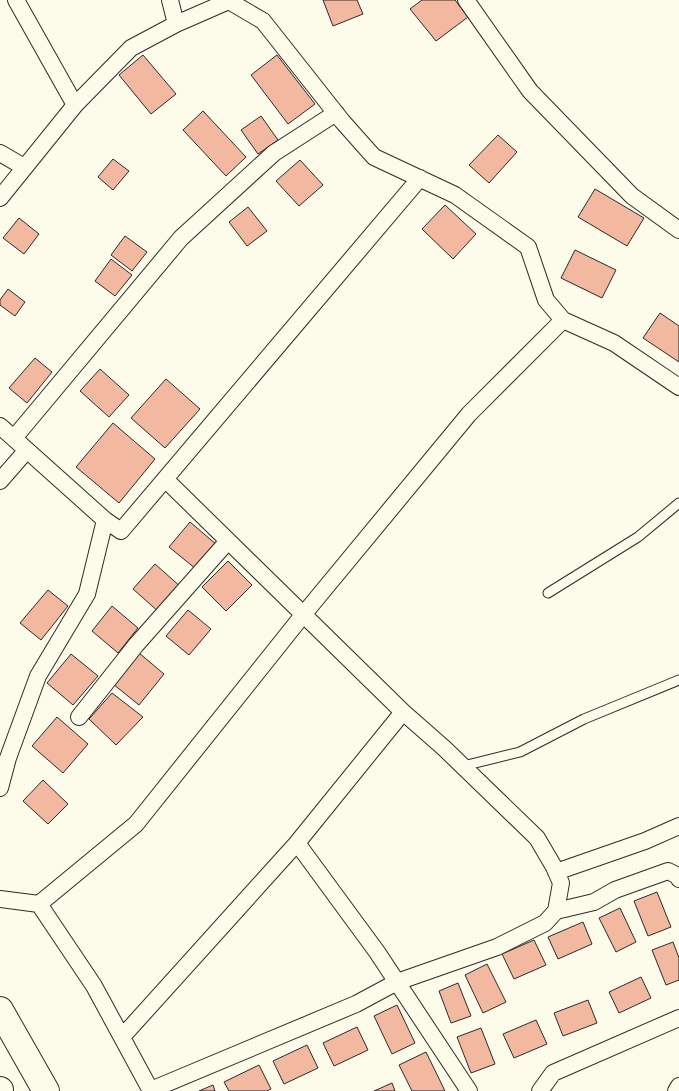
<svg xmlns="http://www.w3.org/2000/svg" width="679" height="1091" font-family="Overpass,sans-serif">
<rect width="100%" height="100%" fill="#fdfbea"/>
<!-- building -->
<path fill="#f2b8a0" stroke="#2b2b2b" d="M323,0H357L363,14L333,26Z
M422,0H455L468,17L436,41L410,9Z
M143,55L176,94L151,114L119,75Z
M277,55L315,104L288,124L251,75Z
M203,111L246,157L226,176L183,130Z
M261,116L278,140L258,154L241,130Z
M498,135L517,152L489,183L469,165Z
M113,159L129,171L113,190L98,177Z
M300,160L323,185L299,206L276,181Z
M595,189L644,218L627,246L578,217Z
M445,205L476,234L453,259L422,229Z
M248,207L267,231L247,246L229,222Z
M19,218L39,234L24,254L3,238Z
M125,236L147,252L132,271L111,255Z
M575,250L616,270L602,298L561,278Z
M111,259L132,275L115,296L95,281Z
M8,289L25,302L15,316L0,305V300Z
M660,313L679,326V362L643,338Z
M35,358L52,372L27,403L9,388Z
M100,369L129,395L109,417L80,391Z
M166,379L200,409L165,448L131,418Z
M113,423L155,459L119,503L76,467Z
M190,522L217,545L196,569L169,547Z
M228,561L252,585L226,611L202,587Z
M155,564L182,588L160,613L133,589Z
M48,590L68,606L41,640L20,623Z
M112,606L138,628L118,653L92,631Z
M188,610L211,629L189,655L166,636Z
M139,653L164,674L139,705L113,684Z
M71,654L98,676L73,705L47,683Z
M112,693L143,717L116,745L89,719Z
M57,717L88,744L63,773L32,746Z
M43,780L68,804L48,824L23,801Z
M657,892L671,927L648,936L634,901Z
M620,908L636,942L616,952L599,918Z
M583,922L592,944L558,959L548,937Z
M534,940L546,965L514,979L502,954Z
M673,942L679,958V980L666,985L652,950Z
M487,964L506,1002L483,1013L465,975Z
M641,977L651,998L619,1013L609,992Z
M458,983L471,1016L451,1023L439,991Z
M588,1000L597,1023L563,1036L554,1013Z
M397,1005L415,1043L392,1054L374,1016Z
M536,1020L547,1044L514,1058L503,1034Z
M357,1027L368,1050L334,1066L323,1043Z
M481,1028L495,1064L471,1073L457,1037Z
M307,1045L318,1068L284,1084L273,1061Z
M426,1052L445,1091H412L399,1065Z
M259,1065L271,1089L267,1091H229L224,1082Z
M392,1083L395,1091H374Z
M213,1085L215,1091H199Z"/>
<g fill="none" stroke-linecap="round" stroke-linejoin="round">
<defs>
<path id="service" d="M548,593L638,537L679,503
M463,766L520,752L584,719L679,680"/>
<path id="minor" d="M16,0L75,105
M170,0L176,24
M466,0L530,91L632,196L679,230
M229,1L263,21L342,121L374,157L455,195L528,247L546,300L563,320L614,343L679,387
M0,153L24,167
M0,198L75,105L131,48L176,24L231,0
M0,426L105,520L121,531L420,178
M14,438L181,238L274,153L336,113
M0,481L27,450
M79,717L136,645L228,541
M0,788L8,758L38,676L87,594L105,520
M297,843L377,952L469,1091
M556,872L645,841L679,826
M0,899L39,904L94,986L151,1091
M39,904L136,824L303,615L469,414L563,320
M556,911L594,902L615,890L668,871L678,876L679,879
M122,1037L297,843L403,712L165,479
M151,1090L356,1004L397,982L497,947L545,923L556,911L561,883L554,867L537,838L444,748L403,712
M540,1091L553,1073L679,1018
M676,1091L679,1086"/>
<path id="primary" d="M0,1010L46,1091
M0,1090V1091"/>
</defs>
<!-- service casing -->
<use href="#service" stroke="#2b2b2b" stroke-width="11"/>
<!-- minor casing -->
<use href="#minor" stroke="#2b2b2b" stroke-width="18"/>
<!-- primary casing -->
<use href="#primary" stroke="#2b2b2b" stroke-width="28"/>
<!-- service -->
<use href="#service" stroke="#fdfbea" stroke-width="9"/>
<!-- minor -->
<use href="#minor" stroke="#fdfbea" stroke-width="16"/>
<!-- primary -->
<use href="#primary" stroke="#fdfbea" stroke-width="26"/>
</g>
</svg>
